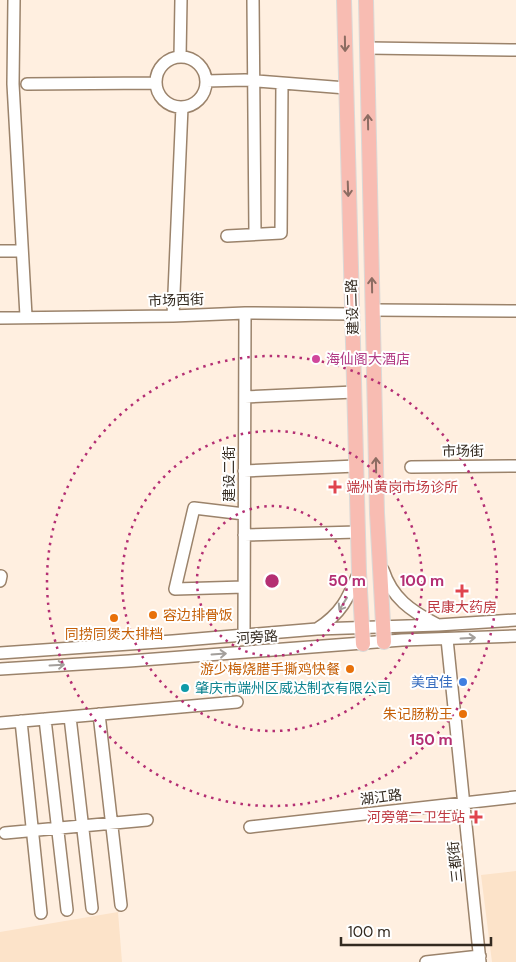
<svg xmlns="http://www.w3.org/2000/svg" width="516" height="962" font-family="'DM Sans','Noto Sans SC',sans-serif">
<rect width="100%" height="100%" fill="#ffefe0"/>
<!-- built -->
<path fill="#fce3c9" d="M516,871V962H492L481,875Z
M118,912L122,962H0V932Z"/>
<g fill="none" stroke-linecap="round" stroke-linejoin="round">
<defs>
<path id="minor" d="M14,0L13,84L26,316
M253,0L255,233
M367,48L516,50
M180,57L181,0
M156 82a25 25 0 1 1 50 0a25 25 0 1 1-50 0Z
M206,81L245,80L346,88
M27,84L156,83
M227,236L281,233L282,83
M0,251H22
M373,310L516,311
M173,316L182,107
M0,318L173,316L245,313L352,314
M245,397L354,392
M411,467L516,466
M244,471L356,466
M244,514L194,508L175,589L244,587
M244,535L358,532
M383,570C392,598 411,611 436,624
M0,581L1,576
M317,629C342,613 348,598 359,572
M244,635L245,313
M447,639L480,962
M0,653L173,641L317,629L438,625L516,620
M0,669L129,661L402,640L516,636
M99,714L121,905
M70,717L92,908
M45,719L67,910
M21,721L41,913
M0,723L237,702
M250,827L516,797
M5,833L147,820
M426,962L480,956"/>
<path id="major" d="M344,0L359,572L363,644
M366,0L377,513L384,642"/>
</defs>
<!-- minor casing -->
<use href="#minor" stroke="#9b836b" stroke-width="14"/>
<!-- major casing -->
<use href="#major" stroke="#dad9d7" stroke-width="16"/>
<!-- minor -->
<use href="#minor" stroke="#fff" stroke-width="11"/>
<!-- major -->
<use href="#major" stroke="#f8bcb2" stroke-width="14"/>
</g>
<!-- one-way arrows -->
<defs><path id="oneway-shaft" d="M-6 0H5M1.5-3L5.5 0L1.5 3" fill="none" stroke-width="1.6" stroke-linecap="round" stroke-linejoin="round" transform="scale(1.25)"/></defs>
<g stroke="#8c6c62">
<use href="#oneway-shaft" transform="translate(345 44) rotate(89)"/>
<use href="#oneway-shaft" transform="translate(368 122) rotate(-91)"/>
<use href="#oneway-shaft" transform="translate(348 189) rotate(88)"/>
<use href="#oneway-shaft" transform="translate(372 285) rotate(-91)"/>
<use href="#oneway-shaft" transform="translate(376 465) rotate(-91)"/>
</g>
<g stroke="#a39f9b">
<use href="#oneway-shaft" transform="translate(343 604) rotate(122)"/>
<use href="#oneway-shaft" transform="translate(468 638) rotate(-3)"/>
<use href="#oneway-shaft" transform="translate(219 654) rotate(-4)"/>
<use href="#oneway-shaft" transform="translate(57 665) rotate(-3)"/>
</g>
<!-- distance rings -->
<g fill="none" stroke="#b42f73" stroke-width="2.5" stroke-dasharray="2.5 5">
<circle cx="272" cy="581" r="75"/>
<circle cx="272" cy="581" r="150"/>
<circle cx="272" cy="581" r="225"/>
</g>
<!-- markers -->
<circle fill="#d1479c" stroke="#fff" stroke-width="2" cx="316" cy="359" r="5"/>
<g fill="#e0444e" stroke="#fff" stroke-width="2">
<path d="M332.5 479.5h5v5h5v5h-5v5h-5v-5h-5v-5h5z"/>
<path d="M459.5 583.5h5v5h5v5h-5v5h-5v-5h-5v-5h5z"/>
<path d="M473.5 809.5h5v5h5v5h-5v5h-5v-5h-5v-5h5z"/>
</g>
<g fill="#e8710a" stroke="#fff" stroke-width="2">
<circle cx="153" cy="615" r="5"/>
<circle cx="114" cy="618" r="5"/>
<circle cx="350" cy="669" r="5"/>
<circle cx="463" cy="714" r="5"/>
</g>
<circle fill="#3f7fe0" stroke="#fff" stroke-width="2" cx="463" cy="682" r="5"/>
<circle fill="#0f9aa8" stroke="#fff" stroke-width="2" cx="185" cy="688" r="5"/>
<g text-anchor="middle" stroke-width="4" stroke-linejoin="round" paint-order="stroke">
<!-- street labels -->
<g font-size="14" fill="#332a20" stroke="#fff">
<text transform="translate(176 300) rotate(-2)" y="5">市场西街</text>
<text transform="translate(352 307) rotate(-92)" y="5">建设二路</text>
<text transform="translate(463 451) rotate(-1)" y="5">市场街</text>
<text transform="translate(229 474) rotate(-90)" y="5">建设二街</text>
<text transform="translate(257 637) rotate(-4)" y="5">河旁路</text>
<text transform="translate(381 797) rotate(-7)" y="5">湖江路</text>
<text transform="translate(455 862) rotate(-96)" y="5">三都街</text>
</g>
<!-- hotel labels -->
<g font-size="14" fill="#b23c85" stroke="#fff" text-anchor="start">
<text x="326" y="364">海仙阁大酒店</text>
</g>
<!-- health labels -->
<g font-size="14" fill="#be3a42" stroke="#fff" text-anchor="start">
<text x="346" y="492">端州黄岗市场诊所</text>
<text x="462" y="612" text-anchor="middle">民康大药房</text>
<text x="465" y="822" text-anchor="end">河旁第二卫生站</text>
</g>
<!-- food labels -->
<g font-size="14" fill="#c56008" stroke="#fff" text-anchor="end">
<text x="163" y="620" text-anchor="start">容边排骨饭</text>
<text x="114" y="639" text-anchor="middle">同捞同煲大排档</text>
<text x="340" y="674">游少梅烧腊手撕鸡快餐</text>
<text x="453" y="719">朱记肠粉王</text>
</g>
<!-- shop labels -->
<g font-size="14" fill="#366cbe" stroke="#fff" text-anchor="end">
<text x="453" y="687">美宜佳</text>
</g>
<!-- culture labels -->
<g font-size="14" fill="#0d838f" stroke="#fff" text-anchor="start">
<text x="195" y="693">肇庆市端州区威达制衣有限公司</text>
</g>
</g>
<circle cx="272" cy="581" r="8" fill="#b42f73" stroke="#fff" stroke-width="2.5"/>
<g font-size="15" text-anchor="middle" font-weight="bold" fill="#b42f73" stroke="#fff" stroke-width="4" stroke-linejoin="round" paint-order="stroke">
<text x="347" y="586">50 m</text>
<text x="422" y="586">100 m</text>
<text x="431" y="745">150 m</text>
</g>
<!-- scale -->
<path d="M341 937v8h150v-8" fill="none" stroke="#332a20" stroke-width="2.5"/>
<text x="348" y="937" font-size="15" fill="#332a20" stroke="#ffffff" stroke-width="4" paint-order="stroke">100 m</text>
</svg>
